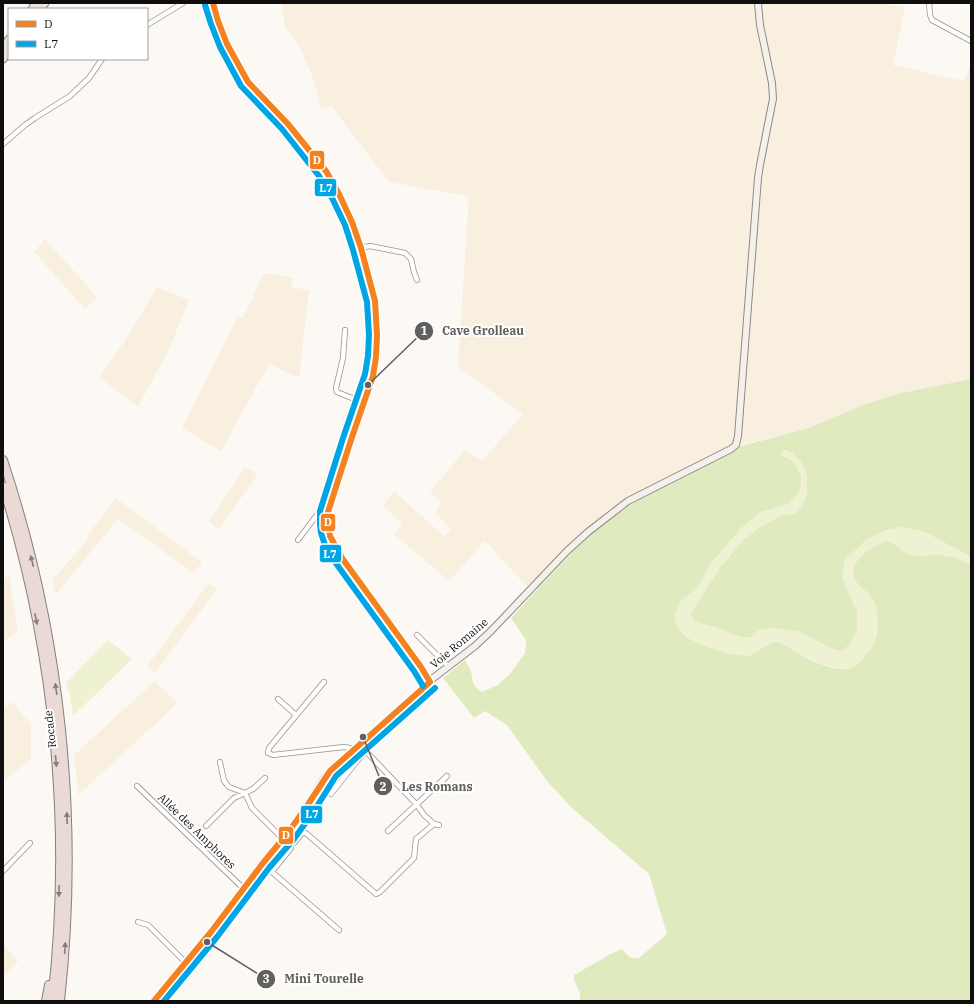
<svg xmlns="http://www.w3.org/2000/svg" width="974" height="1004" font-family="'IBM Plex Serif',serif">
<rect width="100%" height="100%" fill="#fcf8f4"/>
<!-- farmland -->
<path fill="#f9efdf" d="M281,3H881L905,7L893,65L964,81L971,64V379L814,427L741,445L691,471L542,587L532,592L485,541L449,581L394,534L403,525L383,506L394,491L445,537L451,530L435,512L441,502L430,492L465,450L482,461L523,414L458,367L469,196L389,182L332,107L321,109L314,81L301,49L285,27Z
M45,239L97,297L85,309L34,252Z
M264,273L293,278L291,287L309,290L299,378L269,364L221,451L182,428L238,316L243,318Z
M157,287L189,300L169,349L138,407L99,377L124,342Z
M245,467L258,474L219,529L209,522Z
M116,498L202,562L194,573L118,519L56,594L52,580L89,539L87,536Z
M9,575L18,630L3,642V580Z
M209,583L217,589L155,673L147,666Z
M155,681L178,703L78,795L74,755Z
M13,702L25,718L31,723V758L3,782V709Z
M3,944L18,961L5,975L3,973Z"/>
<!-- green -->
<path fill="#eef2d2" d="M783,449L793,453L801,462L807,474V494L803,505L794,514L780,516L762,526L744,539L719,569L691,613L694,622L718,628L740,637H751L759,630L775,628L800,632L826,646L851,643L857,629V611L848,593L842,577L845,560L866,540L886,530L903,527L925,532L971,557V565L957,558L935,554L924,556L911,555L903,551L894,544L856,581L871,597L877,610L878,620L875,642L860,663L851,668L841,669L821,664L798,653L782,643L772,642L750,656L739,655L726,653L702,645L686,637L676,625L675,614L680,602L699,586L708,567L741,528L761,512L789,504L791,460L781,455Z
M108,640L132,659L73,716L70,696L66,683Z"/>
<!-- forest -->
<path fill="#e0eabf" d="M971,379V557L925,532L903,527L886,530L866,540L845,560L842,577L848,593L857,611V629L851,643L842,651L836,650L826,646L800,632L775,628L759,630L751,637H740L718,628L694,622L691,613L719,569L744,539L762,526L780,516L794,514L803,505L807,494V474L801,462L793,453L783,449L781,455L791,460L798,469L801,478L800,488L796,496L789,504L761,512L741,528L708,567L699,586L680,602L675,614L676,625L686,637L702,645L726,653L739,655L750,656L772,642C775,642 779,642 781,643C787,645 792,650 797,653C810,660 830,670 846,669C856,668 861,661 867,653C870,650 874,645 875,641C879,629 879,607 871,597C867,591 860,587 856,581C845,562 873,546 887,541L894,544L903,551L911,555L924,556L935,554L957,558L971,565V1001H580V993L574,980V975L609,955L622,949C627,955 631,960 639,958L667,934L649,874L572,808L547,781L507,725L485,711L474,718L443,678L465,660C467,664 470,668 471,672C474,682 471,685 482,692L498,685L510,674L525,653L526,640L511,618L575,549L602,524L645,495L741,446L809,428L863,405L897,394Z"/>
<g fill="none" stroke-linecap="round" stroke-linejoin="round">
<defs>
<path id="street" d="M213,3L218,21L227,44L248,82L288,124L326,171L339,194L352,222L361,248L370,280L375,301L377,335L376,357L373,376L364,403L351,440L328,512C326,531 332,541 342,558L421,667L430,682
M929,3L930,15L932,20L971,41
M147,25L183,3
M3,144L25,125L35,118L70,96L89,78L102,59
M361,248L370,246L405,253L411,259L414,272L417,280
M345,330L343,358L336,388L337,392L364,403
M298,540L316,516L321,511L328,512
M417,635L449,667
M324,682L269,748L268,753L273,755L344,747L350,748L354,751
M278,699L296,715
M360,745L417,805L424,815L434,824
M220,762L224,781L229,787L245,793L253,789L265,778
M137,786L244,889
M331,794L357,761L365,752
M206,826L234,798L245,793L252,808L283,839L291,844V848L274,869L272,872L339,930
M388,831L447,776
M291,844L294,843L303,832L307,834L376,894L380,892L414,858L416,839L434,824L439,825
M3,871L30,843
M138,922L148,925L186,963"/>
<path id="secondary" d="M154,1001L211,932L263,863L287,834L307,806L324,779L330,771L427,685L432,679L475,646L491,631L567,551L588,532L628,501L731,449L736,445L738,436L744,358L758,178L760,165L770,114L773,99L772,83L760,25L758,3"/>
<path id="primary" d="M32,9L36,3
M40,9L45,3
M3,48L9,39
M3,59L9,51"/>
<path id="highway" d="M3,460C61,634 80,819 60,1001
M3,486C55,652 72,828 52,1001
M46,1001L49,985"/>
</defs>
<!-- street casing -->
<use href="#street" stroke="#959392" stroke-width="6"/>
<!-- secondary casing -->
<use href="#secondary" stroke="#8c8a88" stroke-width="8"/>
<!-- primary casing -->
<use href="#primary" stroke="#82817f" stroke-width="9"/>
<!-- highway casing -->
<use href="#highway" stroke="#82817f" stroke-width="10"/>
<!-- street -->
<use href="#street" stroke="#fffefd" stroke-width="4.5"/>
<!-- secondary -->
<use href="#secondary" stroke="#f5f0ea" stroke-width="6"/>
<!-- primary -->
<use href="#primary" stroke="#ede2d9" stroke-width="7"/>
<!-- highway -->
<use href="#highway" stroke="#ebd9d5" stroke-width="8"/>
<defs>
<path id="bus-1" d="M213,3L218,21L227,44L248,82L288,124L326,171L339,194L352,222L361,248L375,301L377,335L376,357L373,376L351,440L328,512V525L330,536L342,558L421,667L430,682
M154,1001L211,932L263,863L287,834L307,806L330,771L430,682"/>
<path id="bus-2" d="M205,5L211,24L220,47L241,86L282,129L319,176L332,198L345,225L353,250L367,302L369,335L368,356L365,374L343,438L320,511V525L321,533L325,545L335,562L414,671L423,686
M164,1001L217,937L269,868L294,839L314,811L336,776L435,688"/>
</defs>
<!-- bus-1 casing -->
<use href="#bus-1" stroke="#fff" stroke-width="9"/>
<!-- bus-2 casing -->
<use href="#bus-2" stroke="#fff" stroke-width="9"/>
<!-- bus-1 -->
<use href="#bus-1" stroke="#f48221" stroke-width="6"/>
<!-- bus-2 -->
<use href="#bus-2" stroke="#00a5e5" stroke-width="6"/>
</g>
<!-- one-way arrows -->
<defs><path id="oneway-solid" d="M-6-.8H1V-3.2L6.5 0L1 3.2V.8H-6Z"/></defs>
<g fill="#887e7b">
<use href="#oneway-solid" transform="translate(32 561) rotate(-104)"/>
<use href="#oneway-solid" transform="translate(36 619) rotate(79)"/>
<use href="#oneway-solid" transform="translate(56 689) rotate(-98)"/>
<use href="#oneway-solid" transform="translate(56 761) rotate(85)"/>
<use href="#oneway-solid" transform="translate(67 818) rotate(-92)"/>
<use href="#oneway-solid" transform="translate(59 891) rotate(91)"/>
<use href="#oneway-solid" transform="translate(65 948) rotate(-86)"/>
</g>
<g text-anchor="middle" stroke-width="4" stroke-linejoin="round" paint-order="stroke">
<!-- street labels -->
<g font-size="11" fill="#0e0e0e" stroke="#fff">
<text transform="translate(459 643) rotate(-40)" y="4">Voie Romaine</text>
<text transform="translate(50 729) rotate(-96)" y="4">Rocade</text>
<text transform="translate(197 831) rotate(44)" y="4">Allée des Amphores</text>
</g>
</g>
<!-- callouts -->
<path fill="none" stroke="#61605e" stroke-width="1.5" d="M368 385L424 331M363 737L383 786M207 942L266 979"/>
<g fill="#61605e" stroke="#fff" stroke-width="1.5">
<circle cx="368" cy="385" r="4"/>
<circle cx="363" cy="737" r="4"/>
<circle cx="207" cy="942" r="4"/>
<circle cx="424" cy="331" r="10"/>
<circle cx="383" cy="786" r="10"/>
<circle cx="266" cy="979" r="10"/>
</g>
<g font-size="12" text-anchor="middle" font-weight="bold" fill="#fff">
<text x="424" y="335">1</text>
<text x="383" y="791">2</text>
<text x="266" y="983">3</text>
</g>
<g font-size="12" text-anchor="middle" font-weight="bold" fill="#61605e" stroke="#fff" stroke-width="4" stroke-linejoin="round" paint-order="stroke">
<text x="483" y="335">Cave Grolleau</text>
<text x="437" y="791">Les Romans</text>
<text x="324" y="983">Mini Tourelle</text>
</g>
<g stroke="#fff" stroke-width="1.5">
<rect x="309" y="150" width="16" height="20" rx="4" fill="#f48221"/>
<rect x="314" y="178" width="23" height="19" rx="4" fill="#00a5e5"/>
<rect x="320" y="513" width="16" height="19" rx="4" fill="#f48221"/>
<rect x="319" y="544" width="23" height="19" rx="4" fill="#00a5e5"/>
<rect x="300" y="805" width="23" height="19" rx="4" fill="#00a5e5"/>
<rect x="278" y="826" width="16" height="19" rx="4" fill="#f48221"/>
</g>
<g font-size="11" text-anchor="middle" font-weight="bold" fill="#fff">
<text x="317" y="164">D</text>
<text x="326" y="192">L7</text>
<text x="328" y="526">D</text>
<text x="330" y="558">L7</text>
<text x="312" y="818">L7</text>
<text x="286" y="839">D</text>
</g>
<!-- border -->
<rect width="974" height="1004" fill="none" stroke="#0e0e0e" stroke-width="8"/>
<!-- legend -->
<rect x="8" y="8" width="140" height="52" fill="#ffffff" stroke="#9f9f9f"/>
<rect x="16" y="21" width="20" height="6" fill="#f48221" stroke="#9f9f9f"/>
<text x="44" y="28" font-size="12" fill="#0e0e0e">D</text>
<rect x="16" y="41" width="20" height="6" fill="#00a5e5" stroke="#9f9f9f"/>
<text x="44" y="48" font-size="12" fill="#0e0e0e">L7</text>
</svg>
